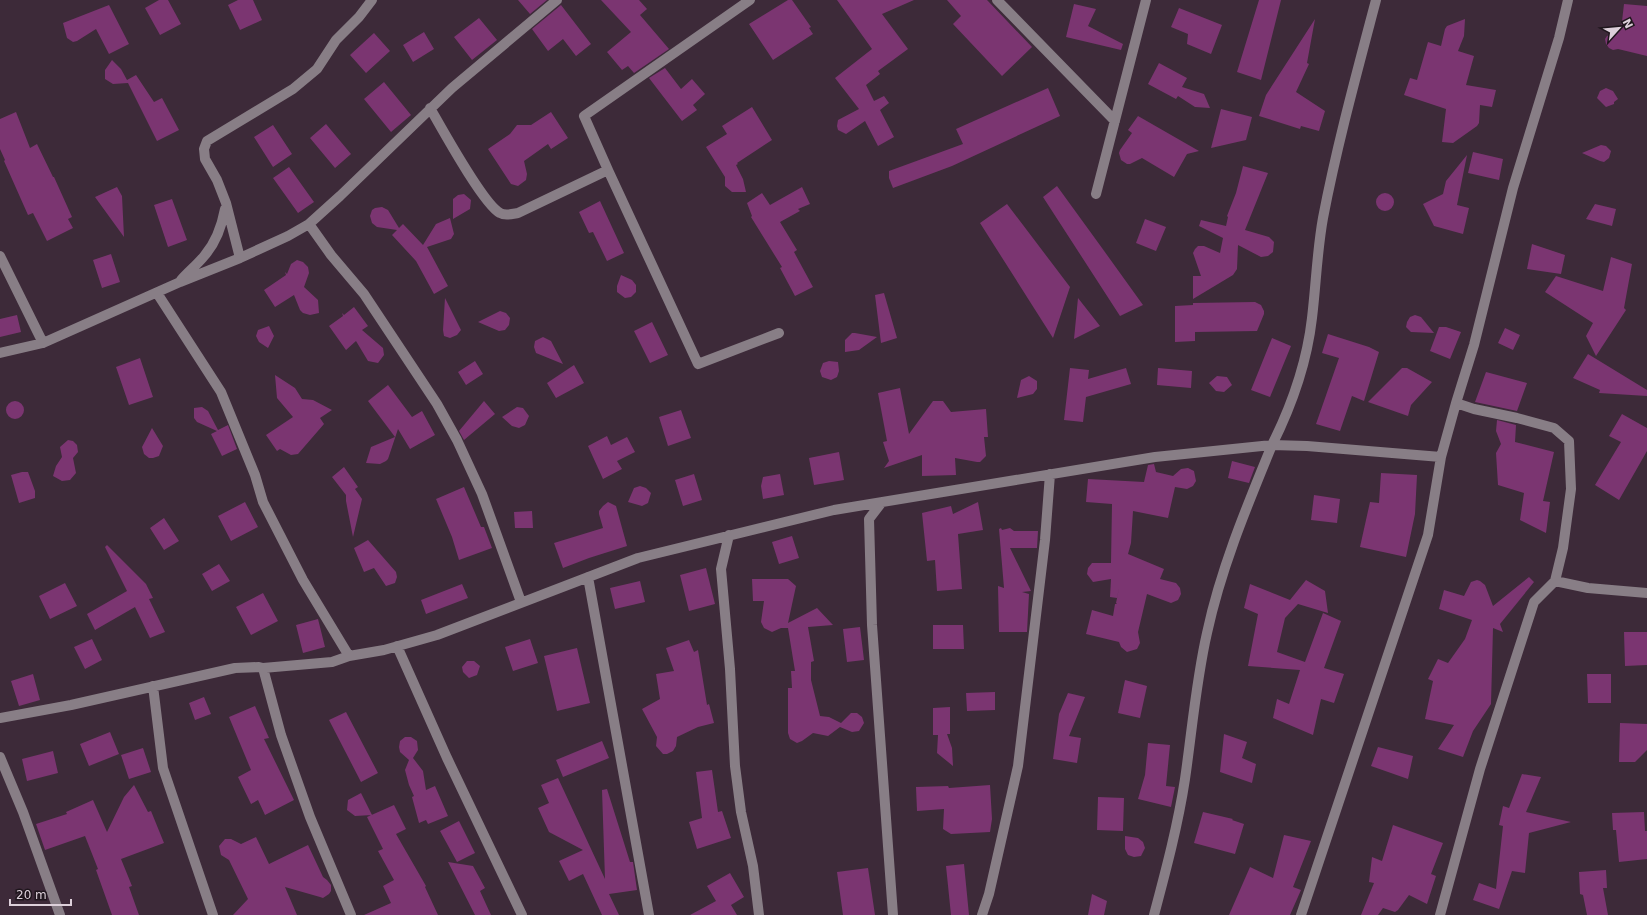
<svg xmlns="http://www.w3.org/2000/svg" width="1647" height="915" font-family="'DejaVu Sans',sans-serif">
<rect width="100%" height="100%" fill="#3d2a39"/>
<!-- building -->
<path fill="#7b3571" d="M159,0H168L181,24L160,35L145,8Z
M238,0H253L262,20L240,30L228,5Z
M518,0H547L530,14Z
M601,0H639L647,9L640,15L669,49L634,73L628,66L622,70L607,52L631,32Z
M788,0H792L811,27L809,28L813,34L773,60L749,24Z
M837,0H914L882,14L908,49L878,71L880,74L866,85L874,101L884,96L889,103L880,110L894,137L878,146L865,121L846,134L838,130L837,126L838,120L859,109L835,78L872,49Z
M947,0H987L1032,47L1002,76L953,24L961,16Z
M1259,0H1281L1261,80L1237,72Z
M1074,4L1096,9L1088,26L1123,44L1121,50L1066,37Z
M1624,4L1647,6V56L1618,49L1613,50L1609,48L1606,44L1605,39L1607,36L1621,30Z
M109,5L129,44L109,54L96,29L77,41L73,42L67,38L63,23Z
M561,5L591,44L576,56L563,39L548,51L532,29Z
M1179,8L1222,25L1211,54L1187,44L1188,34L1171,27Z
M479,18L497,40L472,60L454,37Z
M1315,19L1307,63L1309,64L1296,92L1325,111L1319,131L1301,126L1300,129L1259,116L1266,95Z
M1465,19L1464,36L1458,51L1474,56L1466,85L1496,90L1492,107L1480,105L1479,123L1477,126L1453,143L1442,142L1446,109L1404,95L1410,78L1417,80L1428,42L1441,46L1445,29L1447,26Z
M424,32L434,49L413,62L403,45Z
M374,33L390,51L366,73L350,55Z
M112,60L121,69L127,80L136,75L154,102L162,98L179,130L157,141L128,83L113,84L105,79V70Z
M1159,63L1187,78L1182,87L1204,94L1210,108L1195,107L1178,96L1176,99L1148,84Z
M665,68L681,89L692,79L705,94L693,105L697,110L682,121L649,78Z
M384,82L411,115L391,132L364,99Z
M1048,88L1060,116L952,166L893,188L889,178V171L963,144L956,129Z
M1606,88L1613,91L1618,99L1614,102V104L1606,107L1597,98L1600,91Z
M752,107L772,140L737,163L738,164L736,165L743,179L746,192H732L725,186V177L706,147L727,134L722,126Z
M1221,109L1252,117L1246,140L1211,148Z
M16,112L30,148L37,144L53,177H54L72,217L68,219L73,228L47,241L33,213L28,215L4,161L5,160L0,149V119Z
M551,112L568,138L551,149L548,144L524,161L527,174L526,180L518,186L511,184L488,149L510,134L517,125H531Z
M1138,116L1199,151L1187,154L1174,177L1142,158L1130,164H1127L1121,160L1119,153L1120,150L1132,133L1128,130Z
M326,124L351,154L335,168L310,138Z
M273,125L292,154L273,167L254,137Z
M1601,145L1606,146L1611,151L1609,158L1604,162L1600,161L1582,153Z
M1473,152L1503,159L1499,180L1468,173Z
M1467,155L1457,205L1469,208L1463,234L1434,226L1423,204L1443,194L1446,181Z
M1243,166L1268,173L1245,230L1269,237L1274,242L1273,252L1268,256L1261,257L1238,245L1237,269L1233,275L1193,299V276H1201L1193,253L1195,249L1198,246H1204L1220,253L1223,238L1199,226L1201,220L1226,226L1228,217L1227,216L1236,193Z
M289,167L314,202L298,213L273,178Z
M1057,186L1102,248L1143,305L1120,316L1043,197Z
M117,187L122,196L124,237L95,197Z
M802,187L810,204L798,209L800,211L780,222L797,250L794,252L813,287L795,296L780,268L782,267L751,217L752,216L747,203L762,193L770,205Z
M1376 202a9 9 0 1 1 18 0a9 9 0 1 1-18 0Z
M464,194L471,200L470,209L453,219V199L458,195Z
M172,199L187,240L168,247L154,205Z
M600,201L624,253L607,261L593,232L589,233L579,212Z
M1007,204L1070,287L1053,338L980,223Z
M1595,204L1616,209L1612,226L1586,219Z
M382,207L388,210L399,228L403,224L423,245L436,224L450,218L454,234L451,239L427,247L448,286L434,294L416,261L392,235L397,230L377,227L372,223L370,216L372,210L375,208Z
M1145,219L1166,227L1156,251L1136,243Z
M1532,244L1565,255L1561,274L1527,269Z
M111,254L120,282L102,288L93,260Z
M1611,257L1632,264L1624,308L1626,310L1596,356L1586,336L1593,323L1545,292L1556,276L1603,291Z
M297,260L303,262L308,267L309,273L304,287L318,300L319,313L310,315L303,313L300,310L294,295L275,307L264,290L286,275L285,272L287,274L291,264Z
M621,275L632,280L636,285V292L631,297L625,298L617,292V286Z
M884,293L897,338L881,343L875,295Z
M445,298L461,330L457,335L450,338L444,336L443,330Z
M1078,298L1100,326L1074,339Z
M1255,302L1261,305L1264,311V314L1257,331L1195,332V341L1175,342V306L1193,305V303Z
M354,307L368,326L362,330L383,348L384,355L378,363L368,361L356,341L346,350L329,326L343,316L342,313L344,315Z
M500,311L506,313L510,318L509,325L505,330L499,331L478,322Z
M17,315L21,332L0,337V319Z
M1415,315L1421,317L1434,333L1411,332L1406,327L1407,322L1410,317Z
M652,322L668,355L650,363L634,331Z
M269,326L274,336L268,348L259,342L256,336L258,330Z
M1439,327H1446L1461,332L1450,359L1430,351Z
M1505,328L1520,335L1513,350L1498,343Z
M852,333H855L877,337L859,350L845,352V340Z
M1328,334L1369,347L1379,352L1364,401L1352,396L1340,431L1316,424L1339,358L1322,353Z
M543,337L551,341L563,364L536,353L534,347L535,341Z
M1272,338L1291,346L1270,397L1251,390Z
M1588,354L1647,390V396L1599,393L1600,390L1573,378Z
M140,358L153,397L129,405L116,367Z
M475,361L483,374L466,385L458,372Z
M829,361L838,362L839,371L837,377L831,380L822,377L820,371L823,363Z
M574,365L584,383L556,398L547,383Z
M1070,368L1089,370L1088,379L1126,368L1131,384L1086,397L1083,422L1064,420Z
M1158,368L1192,371L1191,388L1157,385Z
M1402,368H1407L1432,382L1411,405L1408,416L1368,402Z
M1486,372L1527,383L1517,411L1475,402Z
M275,375L295,388L302,399L313,400L332,410L320,418L324,424L298,454L291,455L280,449L277,451L266,435L293,417L277,398Z
M1029,376L1037,381V389L1033,394L1017,398L1021,380Z
M1217,376L1227,377L1232,385L1224,392L1216,391L1209,383Z
M388,385L412,417L422,411L435,435L410,449L398,429L388,459L386,461L380,464L366,463L371,447L395,437L368,401Z
M900,388L909,434L933,401H943L951,412L986,409L988,437H984L986,456L980,462H977L955,458L956,475L922,476V455L884,468L889,461L883,442L887,441L878,393Z
M484,401L495,414L464,440L459,431Z
M6 410a9 9 0 1 1 18 0a9 9 0 1 1-18 0Z
M202,407L208,411L218,430L228,425L237,449L222,456L211,434L217,431L197,422L194,418V408Z
M517,407L523,408L529,416L525,425L519,428L512,426L502,417Z
M681,410L691,438L668,446L659,417Z
M1622,414L1647,428V451L1619,500L1595,485L1621,442L1609,436Z
M1497,420L1516,425L1515,442L1554,452L1543,501L1550,502L1546,533L1520,520L1524,493L1498,485L1496,453L1501,444L1496,431Z
M152,428L163,446L159,456L153,458H149L144,454L142,447Z
M607,436L611,445L627,437L635,452L617,461L622,469L603,479L588,446Z
M68,440L73,441L77,445L78,452L73,458L76,473L70,480L62,481L53,476L56,466L62,457L60,447Z
M839,452L844,480L814,485L809,458Z
M1232,461L1255,467L1249,483L1228,478Z
M1154,464L1156,472L1173,476L1181,469L1188,468L1194,471L1196,481L1193,486L1187,489L1175,487L1168,518L1133,511L1131,543L1128,554L1164,569L1160,579L1176,583L1180,588L1181,594L1178,600L1171,603L1147,594L1138,632L1140,643L1137,649L1127,652L1121,647L1119,642L1086,634L1092,610L1113,616L1115,604H1117L1116,603L1121,579L1117,598L1110,597L1111,579L1093,582L1087,574L1088,568L1092,563H1111L1112,504L1086,502L1088,479L1144,482L1148,465Z
M344,467L358,487L355,489L362,499L353,537L346,501V495L332,477Z
M22,472H28L35,491V498L19,503L11,475Z
M1381,473L1417,475L1415,514L1406,557L1360,547L1370,502L1379,503Z
M694,474L702,500L683,506L675,480Z
M780,474L784,495L763,499L761,486L763,477Z
M640,486L646,488L651,493L648,503L642,506L628,502L634,488Z
M464,487L481,527H484L492,548L459,560L452,537L436,499Z
M1314,495L1340,499L1337,523L1311,520Z
M245,502L258,527L231,541L218,516Z
M608,502L616,506L627,546L589,558L563,568L554,543L603,528L599,514V511L603,506Z
M978,502L983,530L958,534L962,589L937,591L935,560L927,561L922,513L951,506L953,514Z
M532,511L533,528H515L514,512Z
M164,518L179,541L164,550L150,528Z
M1001,528L1002,530L1010,528L1014,531H1038L1037,548H1010L1031,591L1022,592L1029,594L1027,632H999L998,586L1004,588L999,529Z
M792,536L799,558L779,564L772,542Z
M368,540L396,572L397,577L395,583L386,586L374,568L364,572L354,548Z
M107,545L146,584L153,598L149,599L165,632L150,638L135,607L95,630L87,614L127,591L105,547Z
M219,564L230,581L212,591L202,574Z
M706,568L715,604L689,611L680,575Z
M1529,577L1534,582L1500,624L1503,632L1493,628L1491,704L1473,731L1463,757L1438,749L1454,725L1425,719L1433,681L1428,679L1438,659L1448,663L1465,639L1472,620L1439,609L1444,590L1464,596L1471,582L1477,580L1480,581L1485,585L1493,606Z
M752,579H788L796,586L788,623L817,608L833,625L808,627L814,661L811,662V680L820,716L829,717L841,723L851,713H857L862,717L864,723L859,731L852,732L840,727L828,736L813,733L802,741L797,743L790,739L788,733V688H792L791,671H795L788,628H781L772,632L764,628L761,622L764,601H753Z
M1306,580L1325,591L1328,613L1298,604L1285,618L1277,652L1305,662L1323,613L1341,621L1324,668L1344,674L1334,703L1321,699L1313,735L1273,718L1277,699L1289,704L1300,670L1248,666L1258,614L1244,608L1250,584L1290,600Z
M640,581L645,602L615,609L610,588Z
M65,583L77,606L50,619L39,596Z
M462,584L468,598L426,614L421,600Z
M263,593L278,621L251,635L236,607Z
M318,619L325,647L303,653L296,625Z
M933,625H963L964,649H933Z
M860,627L864,660L847,662L843,629Z
M1624,632H1647V665L1625,666Z
M92,639L102,660L85,669L74,647Z
M530,639L538,663L513,671L505,647Z
M689,640L694,652L698,650L707,705L709,704L714,723L698,727L677,737L676,746L673,751L667,754H663L656,746L657,737L642,709L660,699L656,674L674,671L666,648Z
M577,648L590,703L557,711L544,656Z
M467,661H474L480,666L477,675L469,678L463,672L462,667Z
M33,674L40,700L19,706L11,681Z
M1587,674H1611V703H1588Z
M1125,680L1147,686L1140,718L1118,713Z
M995,692V710L967,711L966,693Z
M1068,693L1085,697L1069,736L1081,738L1077,763L1053,759L1059,714Z
M204,697L211,714L195,720L189,703Z
M255,706L269,738L264,739L294,800L265,815L258,800L251,804L238,777L251,770L229,717Z
M950,707V734H947L952,748L953,766L937,753L938,735H933V708Z
M346,712L378,773L361,782L329,720Z
M1620,723L1647,724V750L1635,762H1619Z
M110,732L119,754L89,766L80,744Z
M1224,734L1247,742L1242,758L1256,764L1252,783L1220,772Z
M405,737H411L417,741L418,750L413,758L423,771L426,790L435,786L448,816L428,824L426,820L419,823L412,797L414,796L409,785L405,770L409,760L400,752L399,747L400,741Z
M602,741L609,758L563,777L556,760Z
M1148,743L1170,745L1166,786L1175,787L1171,807L1138,799L1145,775Z
M1378,747L1413,756L1408,779L1371,766Z
M143,748L151,772L129,779L121,755Z
M53,751L58,773L27,781L22,759Z
M712,770L718,812L722,811L731,838L697,849L689,822L702,818L696,772Z
M1522,774L1541,777L1526,812L1571,822L1529,833L1525,873L1512,871L1499,909L1473,900L1479,883L1496,889L1503,826L1499,825L1503,806L1509,808Z
M558,778L605,879L602,790L607,789L630,862H633L637,890L609,894L619,915H602L583,874L569,881L559,861L583,850L549,832L538,808L549,803L541,785Z
M134,785L148,812L151,811L164,843L121,859L132,886L129,887L139,915H112L96,870L98,869L85,836L45,850L36,824L67,814L66,812L93,800L107,832L124,797Z
M990,785L992,819L990,832L951,834L943,829L944,809L917,811L916,787L948,786L949,788Z
M361,793L372,815L355,816L347,810L348,800Z
M1098,797L1124,798L1123,831L1097,830Z
M394,805L406,829L396,834L426,886L425,887L438,915H364L391,903L383,886L394,880L378,851L383,849L367,817Z
M1203,812L1233,819L1232,820L1244,824L1235,854L1194,843Z
M1644,812L1645,831H1647V859L1619,862L1616,830H1613L1612,813Z
M459,821L475,853L457,862L440,831Z
M1393,825L1443,843L1431,874L1436,876L1427,904L1409,895L1398,910L1395,912L1383,908L1378,915H1361L1374,883L1369,882L1372,857L1382,861Z
M1284,835L1311,841L1293,887L1301,890L1290,915H1229L1250,867L1273,878Z
M1125,836L1138,838L1143,842L1145,848L1141,856L1134,857L1128,855L1125,849Z
M256,837L269,864L308,845L323,877L327,880L331,885V891L329,894L323,898L320,897L285,887L297,915H233L248,899L229,860L221,855L219,846L225,839H231L241,844Z
M448,862L473,866L485,888L480,891L491,915H475Z
M964,864L969,915H951L946,866Z
M868,868L875,915H843L837,872Z
M1606,870L1607,888H1603L1608,915H1587L1583,895L1580,894L1579,872Z
M730,873L744,897L731,905L737,915H690L716,901L707,886Z
M1092,894L1107,901L1104,915H1088Z"/>
<g fill="none" stroke-linecap="round" stroke-linejoin="round">
<!-- minor -->
<path stroke="#887e86" stroke-width="10" d="M997,0L1115,121
M430,108C441,127 483,204 500,213C505,216 512,214 518,213L608,170L584,116L750,0
M608,170L698,364L779,333
M1096,194L1146,0
M309,224L331,255L364,294L437,404L457,440L482,494L521,602
M0,256L43,343
M240,258L226,203L217,180L205,159L204,149L207,141L293,89L317,69L336,40L359,17L372,0
M181,280C189,271 198,264 205,255C216,242 222,225 225,209
M157,293L221,392L255,475L263,502L303,580L349,656
M0,353L43,343L180,282L240,258L288,236L309,224L340,196L452,88L557,0
M882,502L869,519L872,625L893,915
M729,535L721,569L730,669L735,766L741,812L753,866L759,915
M588,577L649,915
M1555,581L1588,588L1647,593
M397,646L447,758L522,915
M263,668L281,735L310,817L351,915
M153,686L163,768L213,915
M0,718L71,705L235,668L259,667L263,668L332,662L349,656L384,650L437,635L638,558L834,510L1155,457L1272,445C1292,405 1307,362 1312,318C1316,285 1317,251 1323,218C1337,145 1357,72 1376,0
M0,757L23,812L60,915
M982,915L989,894L1018,766L1045,540L1050,474
M1154,915C1166,870 1178,825 1185,779C1192,731 1196,681 1207,633C1221,568 1247,506 1272,445L1307,446L1441,457
M1301,915L1428,535L1441,457L1456,403L1474,345L1513,188L1559,38L1568,0
M1440,915L1480,769L1534,602L1555,581L1563,548L1571,489L1569,441L1554,428L1517,418L1474,409L1456,403"/>
</g>
<!-- north arrow -->
<g transform="translate(1619 28) rotate(63)" stroke="#1f161d" stroke-width="3" paint-order="stroke">
<path d="M0-3L7 15L0 10L-7 15Z" fill="#ddd0da"/>
<text y="-6" font-size="11" font-weight="bold" text-anchor="middle" fill="#ddd0da">N</text>
</g>
<!-- scale -->
<path d="M10 899v6h61v-6" fill="none" stroke="#ddd0da" stroke-width="2"/>
<text x="16" y="899" font-size="12" fill="#ddd0da" stroke="#1f161d" stroke-width="3" paint-order="stroke">20 m</text>
</svg>
